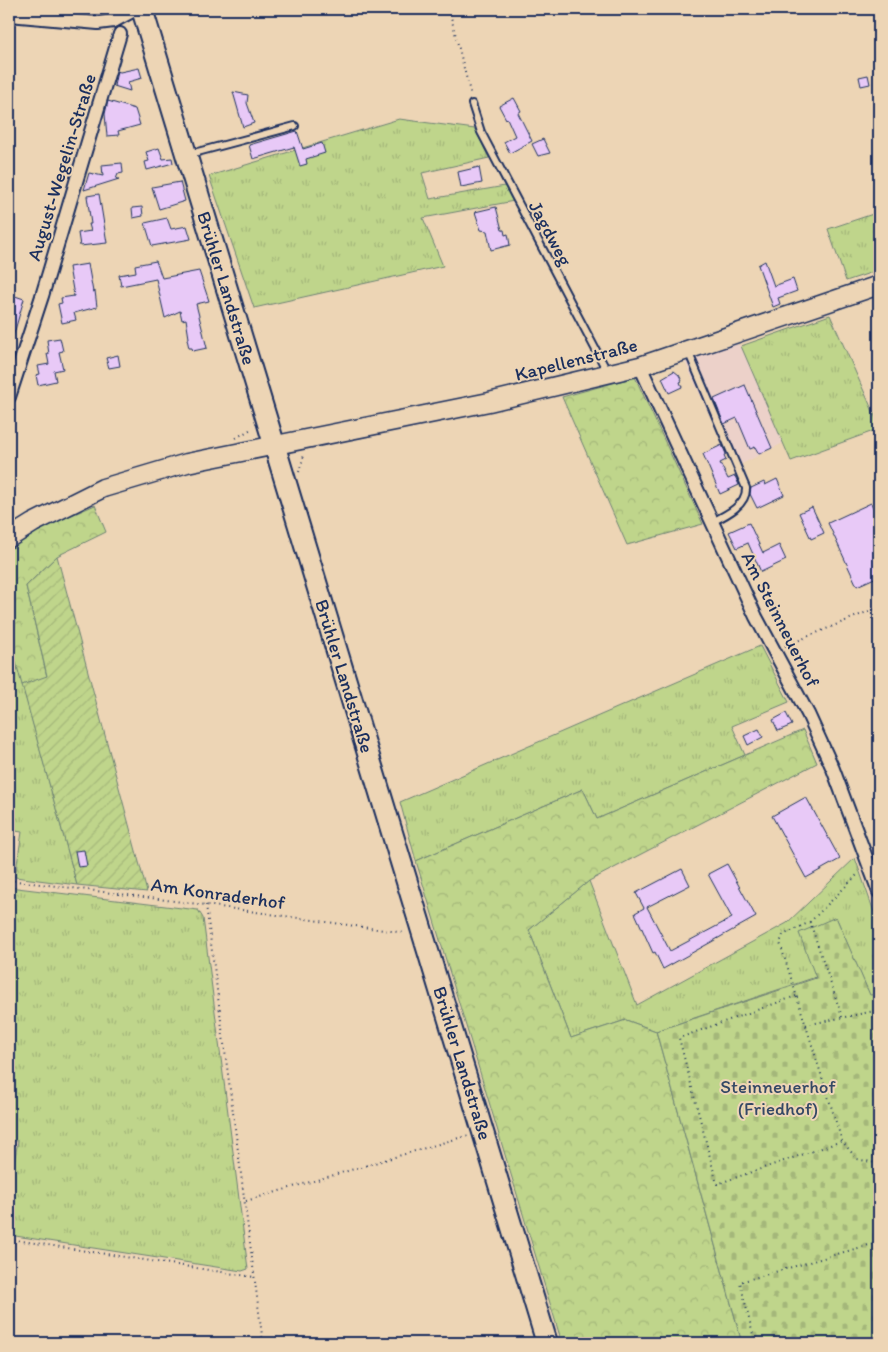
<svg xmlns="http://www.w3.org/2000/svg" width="888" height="1352" font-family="Itim,sans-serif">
<defs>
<pattern id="grass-tufts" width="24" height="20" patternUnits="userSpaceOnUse" patternTransform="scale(1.25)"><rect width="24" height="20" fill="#bfd58b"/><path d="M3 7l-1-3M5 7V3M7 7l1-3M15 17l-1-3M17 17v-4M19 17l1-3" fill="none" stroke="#a4b77a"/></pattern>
<pattern id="forest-crowns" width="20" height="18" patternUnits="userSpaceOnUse" patternTransform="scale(1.25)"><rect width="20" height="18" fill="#bfd58b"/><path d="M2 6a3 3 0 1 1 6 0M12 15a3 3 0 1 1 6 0" fill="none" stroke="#a4b77a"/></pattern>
<pattern id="cemetery-stones" width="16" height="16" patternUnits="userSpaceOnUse" patternTransform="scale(1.25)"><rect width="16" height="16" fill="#bfd58b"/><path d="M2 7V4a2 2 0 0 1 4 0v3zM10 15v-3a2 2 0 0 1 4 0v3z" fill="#a4b77a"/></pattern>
<pattern id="garden-furrows" width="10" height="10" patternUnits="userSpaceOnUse" patternTransform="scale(1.25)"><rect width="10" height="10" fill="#bfd58b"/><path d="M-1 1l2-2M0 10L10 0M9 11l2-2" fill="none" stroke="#a4b77a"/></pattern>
</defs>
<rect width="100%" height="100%" fill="#edd5b5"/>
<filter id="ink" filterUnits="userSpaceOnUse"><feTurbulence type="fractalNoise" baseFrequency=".02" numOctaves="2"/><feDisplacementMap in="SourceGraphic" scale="10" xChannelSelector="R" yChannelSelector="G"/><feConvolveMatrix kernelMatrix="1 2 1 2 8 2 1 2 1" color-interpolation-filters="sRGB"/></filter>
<g filter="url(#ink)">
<!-- built -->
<path fill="#ecd1c9" d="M736,344L741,346L783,443L734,468L685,362Z"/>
<!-- grass -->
<path fill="url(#grass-tufts)" stroke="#6d8274" d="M399,119L475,129L489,158L422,173L430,199L505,186L514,201L423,218L443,266L254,308L209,176Z
M879,212V270L846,281L828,229Z
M830,315L879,425V429L791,461L741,346Z
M9,636L77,885L15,877L22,832L9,830Z
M760,646L789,702L732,726L745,755L597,819L583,789L416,861L400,802Z
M855,858L879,926V994L870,996L836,917L816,977L656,1031L626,1020L571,1038L529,930L589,881L637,1005L787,923Z
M9,887L198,910L203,918L248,1269L242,1271L9,1235V1173H12L18,1141L9,1140Z"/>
<!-- forest -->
<path fill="url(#forest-crowns)" stroke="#6d8274" d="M635,377L703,524L627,545L562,397Z
M95,505L106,532L57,556L26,586L47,677L22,685L9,636V549L35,531Z
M803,730L817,763L589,881L529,930L571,1038L626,1020L656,1031L742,1343H562L416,861L583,789L597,819Z"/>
<!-- cemetery -->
<path fill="url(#cemetery-stones)" stroke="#6d8274" d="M836,917L870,995L879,994V1343H742L656,1031L816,978L799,933Z"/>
<!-- garden -->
<path fill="url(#garden-furrows)" stroke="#6d8274" d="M57,556L147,892L77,885L22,685L47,676L26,586Z"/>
<!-- building -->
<path fill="#e8c9f7" stroke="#1b2f5e" d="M139,68L142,78L128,82L130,91L114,86L117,71L120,72Z
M868,75L870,84L861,86L859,77Z
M233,92L248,95L247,103L254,123L243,127Z
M514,98L521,111L518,113L532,141L510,153L504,142L515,136L507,118L506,119L499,106Z
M108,101L135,109L140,125L118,131L119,135L107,136L105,114Z
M297,131L303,149L322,143L325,153L306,159L307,164L300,166L294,147L253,159L249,145Z
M543,139L550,153L538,156L532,144Z
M159,148L163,159L172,158L173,163L147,170L145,162L149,161L146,152Z
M122,163L123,173L118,174L116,179H119L84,190L89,173L103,176L102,165Z
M479,167L482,183L461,187L458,172Z
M180,182L185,201L159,209L152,187Z
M99,194L107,243L80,246L78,233L91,231L89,224H91L87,196Z
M142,207L143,216L133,218L132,208Z
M496,207L502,230H504L505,235L508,234L510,245L491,250L487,231L481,230L475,212Z
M167,218L171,229L187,226L191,239L152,246L145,223Z
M156,261L162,278L199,271L209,301L196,304L207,348L193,351L192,348H189L187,339L189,338L186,319L182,320L180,311L165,318L156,279L121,286L119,275L136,272L135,265Z
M765,261L774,286L793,279L797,291L778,298L780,304L773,307L758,265Z
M88,264L93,292L95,291L97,307L74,313L76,320L62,323L58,304L62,303L61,298L74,296L69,267Z
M9,294L24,299L11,344L9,343Z
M60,338L63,351L59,352L63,369L54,371L56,381L38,385L36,375L40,374L38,366L49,364L47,354H49L47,340Z
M118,355L120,366L109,368L106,358Z
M674,371L679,375L682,381L680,382L682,387L669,393L662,378Z
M745,385L772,448L759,454L755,447L750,449L737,418L724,424L714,399Z
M722,445L726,454L724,455L726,460L720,463L728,479L735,476L739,485L720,494L703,454Z
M777,479L784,495L757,508L750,494L751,488L764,482L765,485Z
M871,503L879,520V576L857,586L828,523Z
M812,507L824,533L811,539L799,513Z
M749,523L763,553L779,545L786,560L761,572L748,543L737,548L729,532Z
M786,713L792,725L778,731L773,720Z
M759,729L763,737L748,745L744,736Z
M806,797L840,859L806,878L772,816Z
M84,850L87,866L78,867L75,851Z
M727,864L756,917L663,969L655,952L653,953L635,913L644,908L636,893L682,869L690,885L647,907L670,951L732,918L708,874Z"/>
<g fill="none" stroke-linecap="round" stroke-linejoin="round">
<defs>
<path id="lane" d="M472,104L481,132L608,373
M190,154L295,126
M688,351L746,488C747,505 726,515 712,522"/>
<path id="street" d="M9,15L98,23L114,21L136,9
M640,366L756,617L808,714L833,769L879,892
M9,397L42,296L120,34"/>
<path id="secondary" d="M9,538L33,523L103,488L187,463L489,402L640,366L879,285"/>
<path id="primary" d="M142,9L547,1343"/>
</defs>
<!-- lane casing -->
<use href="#lane" stroke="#1b2f5e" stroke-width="10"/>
<!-- street casing -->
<use href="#street" stroke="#1b2f5e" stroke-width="16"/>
<!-- secondary casing -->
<use href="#secondary" stroke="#1b2f5e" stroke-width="21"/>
<!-- primary casing -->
<use href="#primary" stroke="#1b2f5e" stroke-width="24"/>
<!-- path -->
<path stroke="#1b2f5e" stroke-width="2" stroke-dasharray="1 4" stroke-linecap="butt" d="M449,9L471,96
M236,438L253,428
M299,472L304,455
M785,646L879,607
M9,880L206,905L405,933
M206,905L263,1343
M810,922L783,935L780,943L842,1141L857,1159L875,1163L879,1169
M796,996L679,1038L717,1184L842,1141
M842,1017L810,922L859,873
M806,1025L879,1010
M246,1201L469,1135
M9,1239L254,1277
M755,1343L740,1282L879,1242"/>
<!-- lane -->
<use href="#lane" stroke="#edd5b5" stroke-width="6"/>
<!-- street -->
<use href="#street" stroke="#edd5b5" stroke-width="12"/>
<!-- secondary -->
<use href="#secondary" stroke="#edd5b5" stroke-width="18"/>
<!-- primary -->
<use href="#primary" stroke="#edd5b5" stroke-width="20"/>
</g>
</g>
<g text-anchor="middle" stroke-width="4" stroke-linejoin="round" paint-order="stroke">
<!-- street labels -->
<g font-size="19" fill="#1b2f5e" stroke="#edd5b5">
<text transform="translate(61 167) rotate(-73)" y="7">August-Wegelin-Straße</text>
<text transform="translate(551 233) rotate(62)" y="7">Jagdweg</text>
<text transform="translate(227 288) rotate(73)" y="7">Brühler Landstraße</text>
<text transform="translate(576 359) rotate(-14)" y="7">Kapellenstraße</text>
<text transform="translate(781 619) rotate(63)" y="7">Am Steinneuerhof</text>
<text transform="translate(345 676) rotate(73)" y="7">Brühler Landstraße</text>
<text transform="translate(218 893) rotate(8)" y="7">Am Konraderhof</text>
<text transform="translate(463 1063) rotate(73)" y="7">Brühler Landstraße</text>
</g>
<!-- park labels -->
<g font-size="19" fill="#344865" stroke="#edd5b5">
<text x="778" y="1093">Steinneuerhof<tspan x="778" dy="22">(Friedhof)</tspan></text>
</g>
</g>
<!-- margin -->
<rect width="888" height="1352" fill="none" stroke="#edd5b5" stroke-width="30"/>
<rect x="15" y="15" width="858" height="1322" fill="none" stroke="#1b2f5e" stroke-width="2" filter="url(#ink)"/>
</svg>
